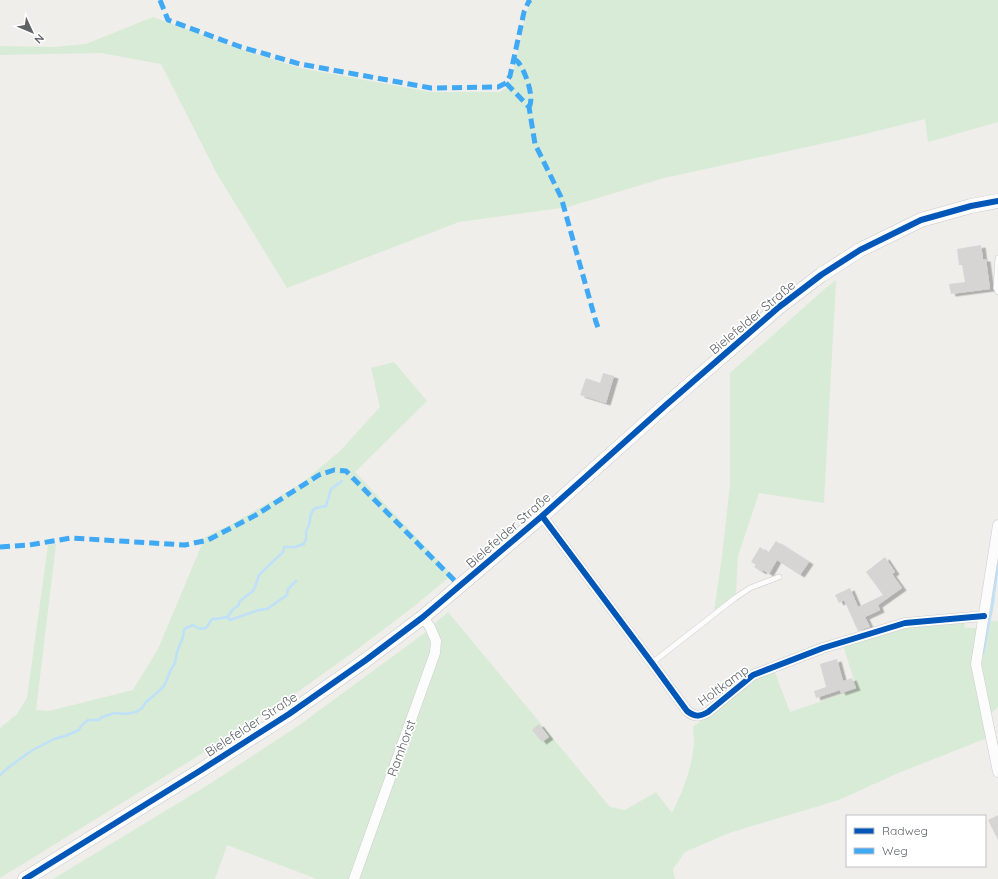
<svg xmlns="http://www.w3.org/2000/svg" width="998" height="879" font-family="Quicksand,sans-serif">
<defs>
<filter id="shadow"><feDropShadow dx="4.5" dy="2.5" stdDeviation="0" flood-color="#0004"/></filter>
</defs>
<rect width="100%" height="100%" fill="#efeeea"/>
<!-- green -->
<path fill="#d8ebd6" d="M527,0H998V122L928,142L925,119L857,136L664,178L568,207L459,222L287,288L217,174L161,64L101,53L0,55V46L54,47L86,44L153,17L240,49L300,68L430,92H500L508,87L512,78L526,13L531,4Z
M836,280L824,503L759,493L738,556L736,593L714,611L722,556L730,484V373L827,287Z
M394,362L427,401L355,472L452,575L413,607L355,651L282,703L190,761L0,878V728L17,714L27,698L48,545L56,544L36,710L49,711L133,690L158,649L205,537L232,524L302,483L340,451L380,407L371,368Z
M448,612L610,807L625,810L656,792L672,813C683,791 692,768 694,743C694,738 693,732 693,727L755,678L774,670L790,712L857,689L843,645L905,626L964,621L965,628H978L987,738L896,774L839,800L729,833L685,852L673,869L675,879H357L438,654L434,624Z
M991,621H998V707L991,713L981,665Z
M426,632L431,643V651L349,879H317L227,845L215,879H53L208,785L298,726Z"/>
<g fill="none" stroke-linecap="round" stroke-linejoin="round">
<!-- stream -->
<path stroke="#bfe0f9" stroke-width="2.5" d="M227,617L230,620L259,610L267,609L287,595L288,589L296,581
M983,654L992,608L998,564
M0,775L9,767L31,751L54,739L65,736L79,730L81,726L88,720H99L102,717L115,713L125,714L136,712L142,708L145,703L153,696L158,692L163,687L166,682L171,669L175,663L177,652L183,637L184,630L186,628L193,625C198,629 200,629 206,628L212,619H216L227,617L229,615L233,609L238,606L240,601L253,591L255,587L259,575L283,552L284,547H295L304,544C304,542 306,541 306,539C307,532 304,532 309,526C310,520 310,510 316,508C319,507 323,507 326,506L331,489L342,481"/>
</g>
<!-- building -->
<path fill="#d6d5d3" filter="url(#shadow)" d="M981,245L983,259H986L990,289L951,294L949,284L965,282L962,265H959L957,249Z
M603,373L614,376L606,403L580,395L586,378L600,383Z
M776,541L809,562L800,575L777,560L769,574L763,570L762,572L754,567L756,565L751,562L760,547L768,553Z
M885,557L895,572L892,574L902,588L878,605L880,610L865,617L870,627L858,631L844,600L839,603L835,595L850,588L858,607L883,595L866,572Z
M837,659L843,681L852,678L856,688L841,693L840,690L816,698L814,691L826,687L820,664Z
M539,724L549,737L542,742L532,730Z
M998,815V840L988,820Z"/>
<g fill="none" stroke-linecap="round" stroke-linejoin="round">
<defs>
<path id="lane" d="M998,258L996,288L998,292
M652,663L735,598L750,588L779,577"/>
<path id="street" d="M542,516L652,663L687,711C695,717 699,717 708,712L753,675L823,648L905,623L984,616
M998,525L976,664L998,772
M354,879L435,653L436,641L430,627L423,617"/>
<path id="secondary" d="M25,879L198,772L289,714L366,660L423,617L542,516L666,405L779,307L821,275L860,250L921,220L971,206L998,201"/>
</defs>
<!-- lane casing -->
<use href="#lane" stroke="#cbcccc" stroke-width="6"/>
<!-- street casing -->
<use href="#street" stroke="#cbcccc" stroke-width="11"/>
<!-- secondary casing -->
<use href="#secondary" stroke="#cacacb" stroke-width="15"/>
<!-- lane -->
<use href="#lane" stroke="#fdfcfc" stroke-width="5"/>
<!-- street -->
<use href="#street" stroke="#fdfcfc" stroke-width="10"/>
<!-- secondary -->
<use href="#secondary" stroke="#fdfcfc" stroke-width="14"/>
<!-- quiet -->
<path stroke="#3fa9f5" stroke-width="5" stroke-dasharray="10 5" stroke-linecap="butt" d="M160,0L168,20L241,47L300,64L431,88L498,87L506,83L510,76L524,12L529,1L531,0
M514,58C515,60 517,61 518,62C525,70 535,98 529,107
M506,83L529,107L535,144L561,197L596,322L599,330
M0,547L29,545L71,538L185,545L208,540L256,515L319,475L334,470L346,471L460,586"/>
<defs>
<path id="cycleway" d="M542,516L652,663L687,711C695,717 699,717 708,712L753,675L823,648L905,623L984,616
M25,879L198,772L289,714L366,660L423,617L542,516L666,405L779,307L821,275L860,250L921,220L971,206L998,201"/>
</defs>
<!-- cycleway casing -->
<use href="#cycleway" stroke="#fff" stroke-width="8"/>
<!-- cycleway -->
<use href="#cycleway" stroke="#0057b8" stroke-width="6"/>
</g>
<g text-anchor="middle" stroke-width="3.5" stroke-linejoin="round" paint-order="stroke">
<!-- street labels -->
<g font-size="13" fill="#5f6368" stroke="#fff">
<text transform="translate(752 317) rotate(-40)" y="5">Bielefelder Straße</text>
<text transform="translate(508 530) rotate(-41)" y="5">Bielefelder Straße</text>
<text transform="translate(723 685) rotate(-36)" y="5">Holtkamp</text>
<text transform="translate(251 724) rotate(-33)" y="5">Bielefelder Straße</text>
<text transform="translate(401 748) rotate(-70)" y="5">Ramhorst</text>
</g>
</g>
<!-- legend -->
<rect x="846" y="815" width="140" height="52" fill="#ffffff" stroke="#bfc1c3"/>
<rect x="854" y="828" width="20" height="6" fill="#0057b8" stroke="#bfc1c3"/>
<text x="882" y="835" font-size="12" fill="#5f6368">Radweg</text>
<rect x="854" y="848" width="20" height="6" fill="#3fa9f5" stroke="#bfc1c3"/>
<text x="882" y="855" font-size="12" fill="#5f6368">Weg</text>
<!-- north arrow -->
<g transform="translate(32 32) rotate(134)" stroke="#ffffff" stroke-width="3" paint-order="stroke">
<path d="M0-3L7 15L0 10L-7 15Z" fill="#5f6368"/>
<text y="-6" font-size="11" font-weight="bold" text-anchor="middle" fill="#5f6368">N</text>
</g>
</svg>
